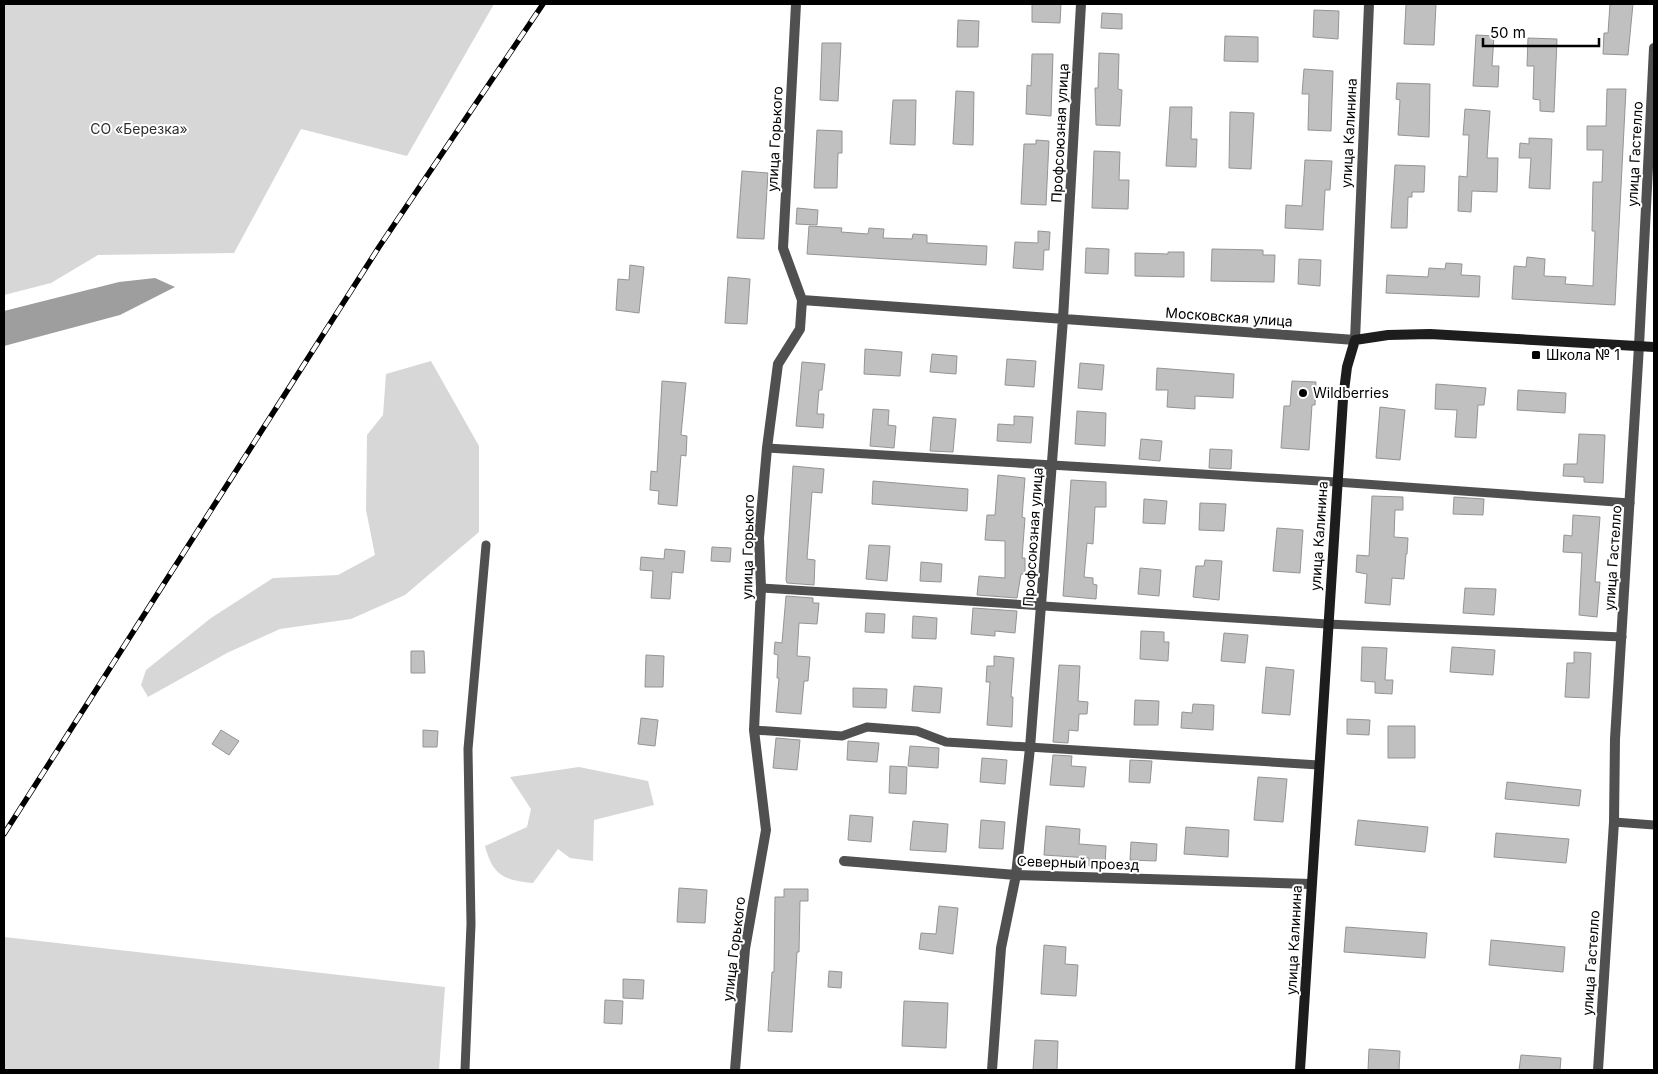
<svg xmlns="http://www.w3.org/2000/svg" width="1658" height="1074" font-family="Inter,sans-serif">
<rect width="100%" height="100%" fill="#fff"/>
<!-- green -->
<path fill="#d7d7d7" d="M4,4H494L407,156L301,129L234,253L98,255L51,283L4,295Z
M431,361L479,446V532L405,595L351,619L280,629L227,653L148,697L141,685L146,670L211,618L273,578L338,575L375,555L366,510L367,435L383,415L386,374Z
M579,767L648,781L654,805L594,820L593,861L570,858L558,849L533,883C504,880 493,876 485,846L527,827L531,809L510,777Z
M4,937L445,987L439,1070H4Z"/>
<!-- water -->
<path fill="#9e9e9e" d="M155,278L175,287L120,315L4,346V311L119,282Z"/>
<!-- building -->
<path fill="#c0c0c0" stroke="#949494" d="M1032,4H1061L1060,23L1032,22Z
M1406,4H1436L1434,45L1404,44Z
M1610,4H1633L1628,55L1603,54L1604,33H1608Z
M1314,10L1339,11L1338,39L1313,37Z
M1102,13L1122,14V29L1101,28Z
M958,20L979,21L978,47H957Z
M1476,35L1494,36L1492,66H1499L1498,87L1473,86Z
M1225,36L1258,37V62L1224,61Z
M1528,38L1557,39L1554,112L1540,111V100L1533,99L1534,66H1527Z
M822,43H841L838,101L820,100Z
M1099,53L1119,54L1118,89L1122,90L1120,126L1096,125L1095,88H1098Z
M1032,54H1053L1051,116L1026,114L1027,85L1031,86Z
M1304,69L1333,71L1331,131L1308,130L1309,94H1302Z
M1397,83L1430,84L1429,137L1398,135L1400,100L1396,99Z
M1607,89H1626L1615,305L1512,299L1514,266L1526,267L1527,257L1545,259L1544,276L1566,277L1565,284L1593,286L1595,231H1592L1593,182H1602L1603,150H1587V126H1606Z
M956,91L974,92L973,145L953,144Z
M893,100H916L915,145L890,144Z
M1170,107H1192L1191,139H1197L1196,167L1166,166Z
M1465,109L1490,111L1487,158H1498L1497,192L1472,191L1471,212L1458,211L1459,176L1467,177L1469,135H1463Z
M1230,112L1254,113L1251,169L1229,168Z
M817,130L842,131V153H838L837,188H814Z
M1529,138L1552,139L1550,189L1529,188L1531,158H1519L1520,143L1529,144Z
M1036,140L1049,141L1046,205L1021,204L1024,144H1036Z
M1094,151L1120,152L1119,180H1129L1128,209L1092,208Z
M1305,160L1332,161L1330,190H1325L1323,230L1285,228L1286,205L1302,206Z
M1395,165L1425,166L1424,192H1412V197H1408L1407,228H1391Z
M742,171L768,173L764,239L737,238Z
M797,208L818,210L817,225L796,224Z
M809,226L842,228L841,232L868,234L869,228L884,229L883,238L912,239L913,234L927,235V243L987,246L986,265L807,254Z
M1038,231L1050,232L1049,250H1044L1043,270L1013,268L1015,242L1038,243Z
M1086,248L1109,249L1108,274L1085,273Z
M1212,249L1263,250V255H1275L1274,282L1211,281Z
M1168,252H1184V277L1135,276V253L1168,254Z
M1299,259L1321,260L1320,286L1298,284Z
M1446,263L1462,264L1461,275L1480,276L1479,297L1386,293L1387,275L1428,277L1429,268L1445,269Z
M630,265L644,267L639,313L616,310L618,279L629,280Z
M728,277L750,279L747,324L725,323Z
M865,349L902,352L900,376L864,374Z
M932,354L957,356L956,374L930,372Z
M1007,359L1036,361L1034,387L1005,385Z
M802,362L825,364L822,390H819L817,414H824L823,428L796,426Z
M1080,363L1104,365L1102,390L1078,388Z
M1157,368L1234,374L1233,398L1195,396V409L1167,407L1168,390H1156Z
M662,381L686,383L681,435L687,436L686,456L681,455L677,506L658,504L659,491L650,490L651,471L657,472Z
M1292,381L1316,382L1315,405H1312L1309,450L1281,448L1284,406H1290Z
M1436,384L1486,388L1484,405H1478L1476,438L1455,437L1457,410L1435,409Z
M1518,390L1566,393L1565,413L1517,410Z
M1380,407L1405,410L1400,460L1376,458Z
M873,409L889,410L888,425L896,426L894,448L870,446Z
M1077,411L1106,413L1105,446L1075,444Z
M1014,416L1033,417L1031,443L997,441L998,424L1014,425Z
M933,417L956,419L953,452L930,451Z
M1579,434L1605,435L1603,483L1584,482V477L1563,476L1564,464H1577Z
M1141,439L1162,441L1160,461L1139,459Z
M1210,449L1232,450L1231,469L1209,468Z
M793,466L824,469L822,493L812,492L807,559L815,560L814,585L787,583L786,580Z
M998,475L1025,478L1022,517L1025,518L1022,558H1025V574H1021L1017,598L977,595L979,576L1005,578V541L985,540L987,515H995Z
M1071,480L1106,482V507H1095L1093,544L1087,543L1084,577L1093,578V584L1097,585L1096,599L1063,596Z
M873,481L968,489L967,511L872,504Z
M1372,496L1403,497V510H1395L1394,537L1408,538L1407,554H1406L1404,579L1392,578L1390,605L1365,603L1367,574L1356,572L1357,555L1369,556Z
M1454,497L1484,499L1483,515L1453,514Z
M1144,499L1167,501L1165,524L1143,523Z
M1200,503L1226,504L1224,531L1199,530Z
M1573,515L1600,517L1595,582H1600L1597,617L1579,615L1582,553L1563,552L1564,535L1572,536Z
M1277,528L1303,530L1300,573L1273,571Z
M869,545L890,546L887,581L866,579Z
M712,547L731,548L730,562L711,561Z
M665,549L685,551L683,573L672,572L670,599L651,598L653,571L640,570L641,557L664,559Z
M1205,560L1222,561L1219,600L1193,597L1196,566H1204Z
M921,562L942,564L941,582L920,581Z
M1140,568L1161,570L1159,596L1138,594Z
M1465,588L1496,589L1494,615L1463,613Z
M786,596L813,598V603H819L817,624L799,623L797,656L810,657L808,681H804L801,714L776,712L779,678H777L778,655L774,654L775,642L782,643Z
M973,608L1017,611L1015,633L995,631V636L971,634Z
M866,613L885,614L884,633L865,632Z
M913,616L937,618L936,639L912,638Z
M1141,631L1164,632V642H1169L1168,661L1140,659Z
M1224,633L1248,635L1245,663L1221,661Z
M1362,647L1387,648L1385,680H1393L1392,694L1375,693V682L1361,681Z
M1452,647L1495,650L1493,675L1450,672Z
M411,651H424L425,673H411Z
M1574,652L1591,653L1589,698L1565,697L1567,663H1574Z
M646,655L664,656L663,687H645Z
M994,656L1014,658L1011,697H1013L1012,727L987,725L990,682H986L987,666H994Z
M1059,665L1080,666L1078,701L1088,702L1087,714H1079L1078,731L1069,730L1068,743L1053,742Z
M1266,667L1294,670L1290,715L1262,713Z
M914,686L942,688L940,713L912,711Z
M853,688L887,689L886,708L853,707Z
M1135,700L1159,701L1158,725H1134Z
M1193,704L1214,705L1213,730L1181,728L1182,712L1192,713Z
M641,718L658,720L655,746L638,744Z
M1347,719L1370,720L1369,735L1347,734Z
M1388,726H1415V758H1388Z
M221,730L239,741L229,755L212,744Z
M423,730L438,731L437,747H423Z
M776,738L800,740L797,770L773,768Z
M848,741L879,743L877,762L847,760Z
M910,746L939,748L938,768L908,766Z
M1053,755L1072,756L1071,766L1086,767L1084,787L1050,785Z
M982,758L1007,760L1005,784L980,782Z
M1130,760L1152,761L1150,783L1129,782Z
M890,766L907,767L906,794L889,793Z
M1258,777L1287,779L1283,822L1254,820Z
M1507,782L1581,790L1579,806L1505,799Z
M850,815L873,817L871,842L848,840Z
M981,820L1005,822L1003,849L979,848Z
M1358,820L1428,827L1425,852L1355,845Z
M913,821L948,824L946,852L910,850Z
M1046,826L1080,829L1079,844L1106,846L1105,866H1089V858L1044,855Z
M1186,827L1229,830L1228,857L1184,854Z
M1496,833L1569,839L1566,863L1494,857Z
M1131,842L1157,844L1156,861L1130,860Z
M679,888L707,890L705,923L677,922Z
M784,889H808V901H800L799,952H797L792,1032L768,1031L772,972H774L775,897H784Z
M939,906L958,908L953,954L919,949L921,933L936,934Z
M1346,927L1427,933L1425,958L1344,952Z
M1491,940L1565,947L1563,972L1489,965Z
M1044,945L1066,947L1065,964L1078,965L1076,996L1041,994Z
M829,971L842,972L841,988L828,987Z
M623,979L644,980L643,999L623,998Z
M605,1000L623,1001L622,1024L604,1023Z
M904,1001L948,1003L946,1048L902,1046Z
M1035,1040L1058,1041L1057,1070H1033Z
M1369,1049L1400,1051L1399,1070H1368Z
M1521,1055L1561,1058L1560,1070H1519Z"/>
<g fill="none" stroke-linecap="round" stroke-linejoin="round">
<!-- lane -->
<path stroke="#505050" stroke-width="9" d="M767,448L1336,482L1630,503
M761,588L1327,624L1622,637
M754,730L842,736L867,727L917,731L946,742L1319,765
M1614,822L1654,825
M465,1070L471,924L468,749L486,545"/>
<!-- street -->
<path stroke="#505050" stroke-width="10" d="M802,300L1355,340L1369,4
M844,861L1016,875L1311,884
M735,1070L745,949L766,830L754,730L761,588L759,538L767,448L778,364L800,329L802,300L783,248L796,4
M992,1070L1001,948L1016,875L1030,748L1063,319L1081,4
M1598,1070L1614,822L1615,739L1639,346L1654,48"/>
<!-- secondary -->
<path stroke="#1d1d1d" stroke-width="10" d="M1300,1070L1343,399L1347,367L1355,340L1388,335L1430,334L1654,347"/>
<defs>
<path id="rail" d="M4,834L379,247L543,4"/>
</defs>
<!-- rail casing -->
<use href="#rail" stroke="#000" stroke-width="5.5"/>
<!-- rail -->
<use href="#rail" stroke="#fff" stroke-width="4" stroke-dasharray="11" stroke-linecap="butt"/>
</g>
<!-- markers -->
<g fill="#000" stroke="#fff" stroke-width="2">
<rect x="1531" y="350" width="10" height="10" rx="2.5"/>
<circle cx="1303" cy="393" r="5"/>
</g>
<g text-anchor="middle" stroke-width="4" stroke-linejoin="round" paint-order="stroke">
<!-- park labels -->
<g font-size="14" fill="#2e2e2e" stroke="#fff">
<text x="139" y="134">СО «Березка»</text>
</g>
<!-- street labels -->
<g font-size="14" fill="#000" stroke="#fff">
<text transform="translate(1060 133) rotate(-87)" y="5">Профсоюзная улица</text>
<text transform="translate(1349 133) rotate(-87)" y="5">улица Калинина</text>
<text transform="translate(775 139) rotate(-87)" y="5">улица Горького</text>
<text transform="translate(1635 154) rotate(-87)" y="5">улица Гастелло</text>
<text transform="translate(1229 317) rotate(4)" y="5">Московская улица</text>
<text transform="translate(1319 536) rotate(-86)" y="5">улица Калинина</text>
<text transform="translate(1033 537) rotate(-86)" y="5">Профсоюзная улица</text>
<text transform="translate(748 547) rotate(-89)" y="5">улица Горького</text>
<text transform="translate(1613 558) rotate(-86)" y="5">улица Гастелло</text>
<text transform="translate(1078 863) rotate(2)" y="5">Северный проезд</text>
<text transform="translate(1294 940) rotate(-87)" y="5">улица Калинина</text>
<text transform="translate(734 949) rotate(-83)" y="5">улица Горького</text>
<text transform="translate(1591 963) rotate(-86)" y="5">улица Гастелло</text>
</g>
<!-- poi labels -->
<g font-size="14" fill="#000" stroke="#fff" text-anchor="start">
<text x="1546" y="360">Школа № 1</text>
<text x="1313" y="398">Wildberries</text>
</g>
</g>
<!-- border -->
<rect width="1658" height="1074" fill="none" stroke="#000000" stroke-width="10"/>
<!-- scale -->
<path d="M1483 38v8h116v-8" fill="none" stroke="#000000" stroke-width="2.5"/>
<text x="1490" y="38" font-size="15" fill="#000000" stroke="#ffffff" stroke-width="4" paint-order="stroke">50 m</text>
</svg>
